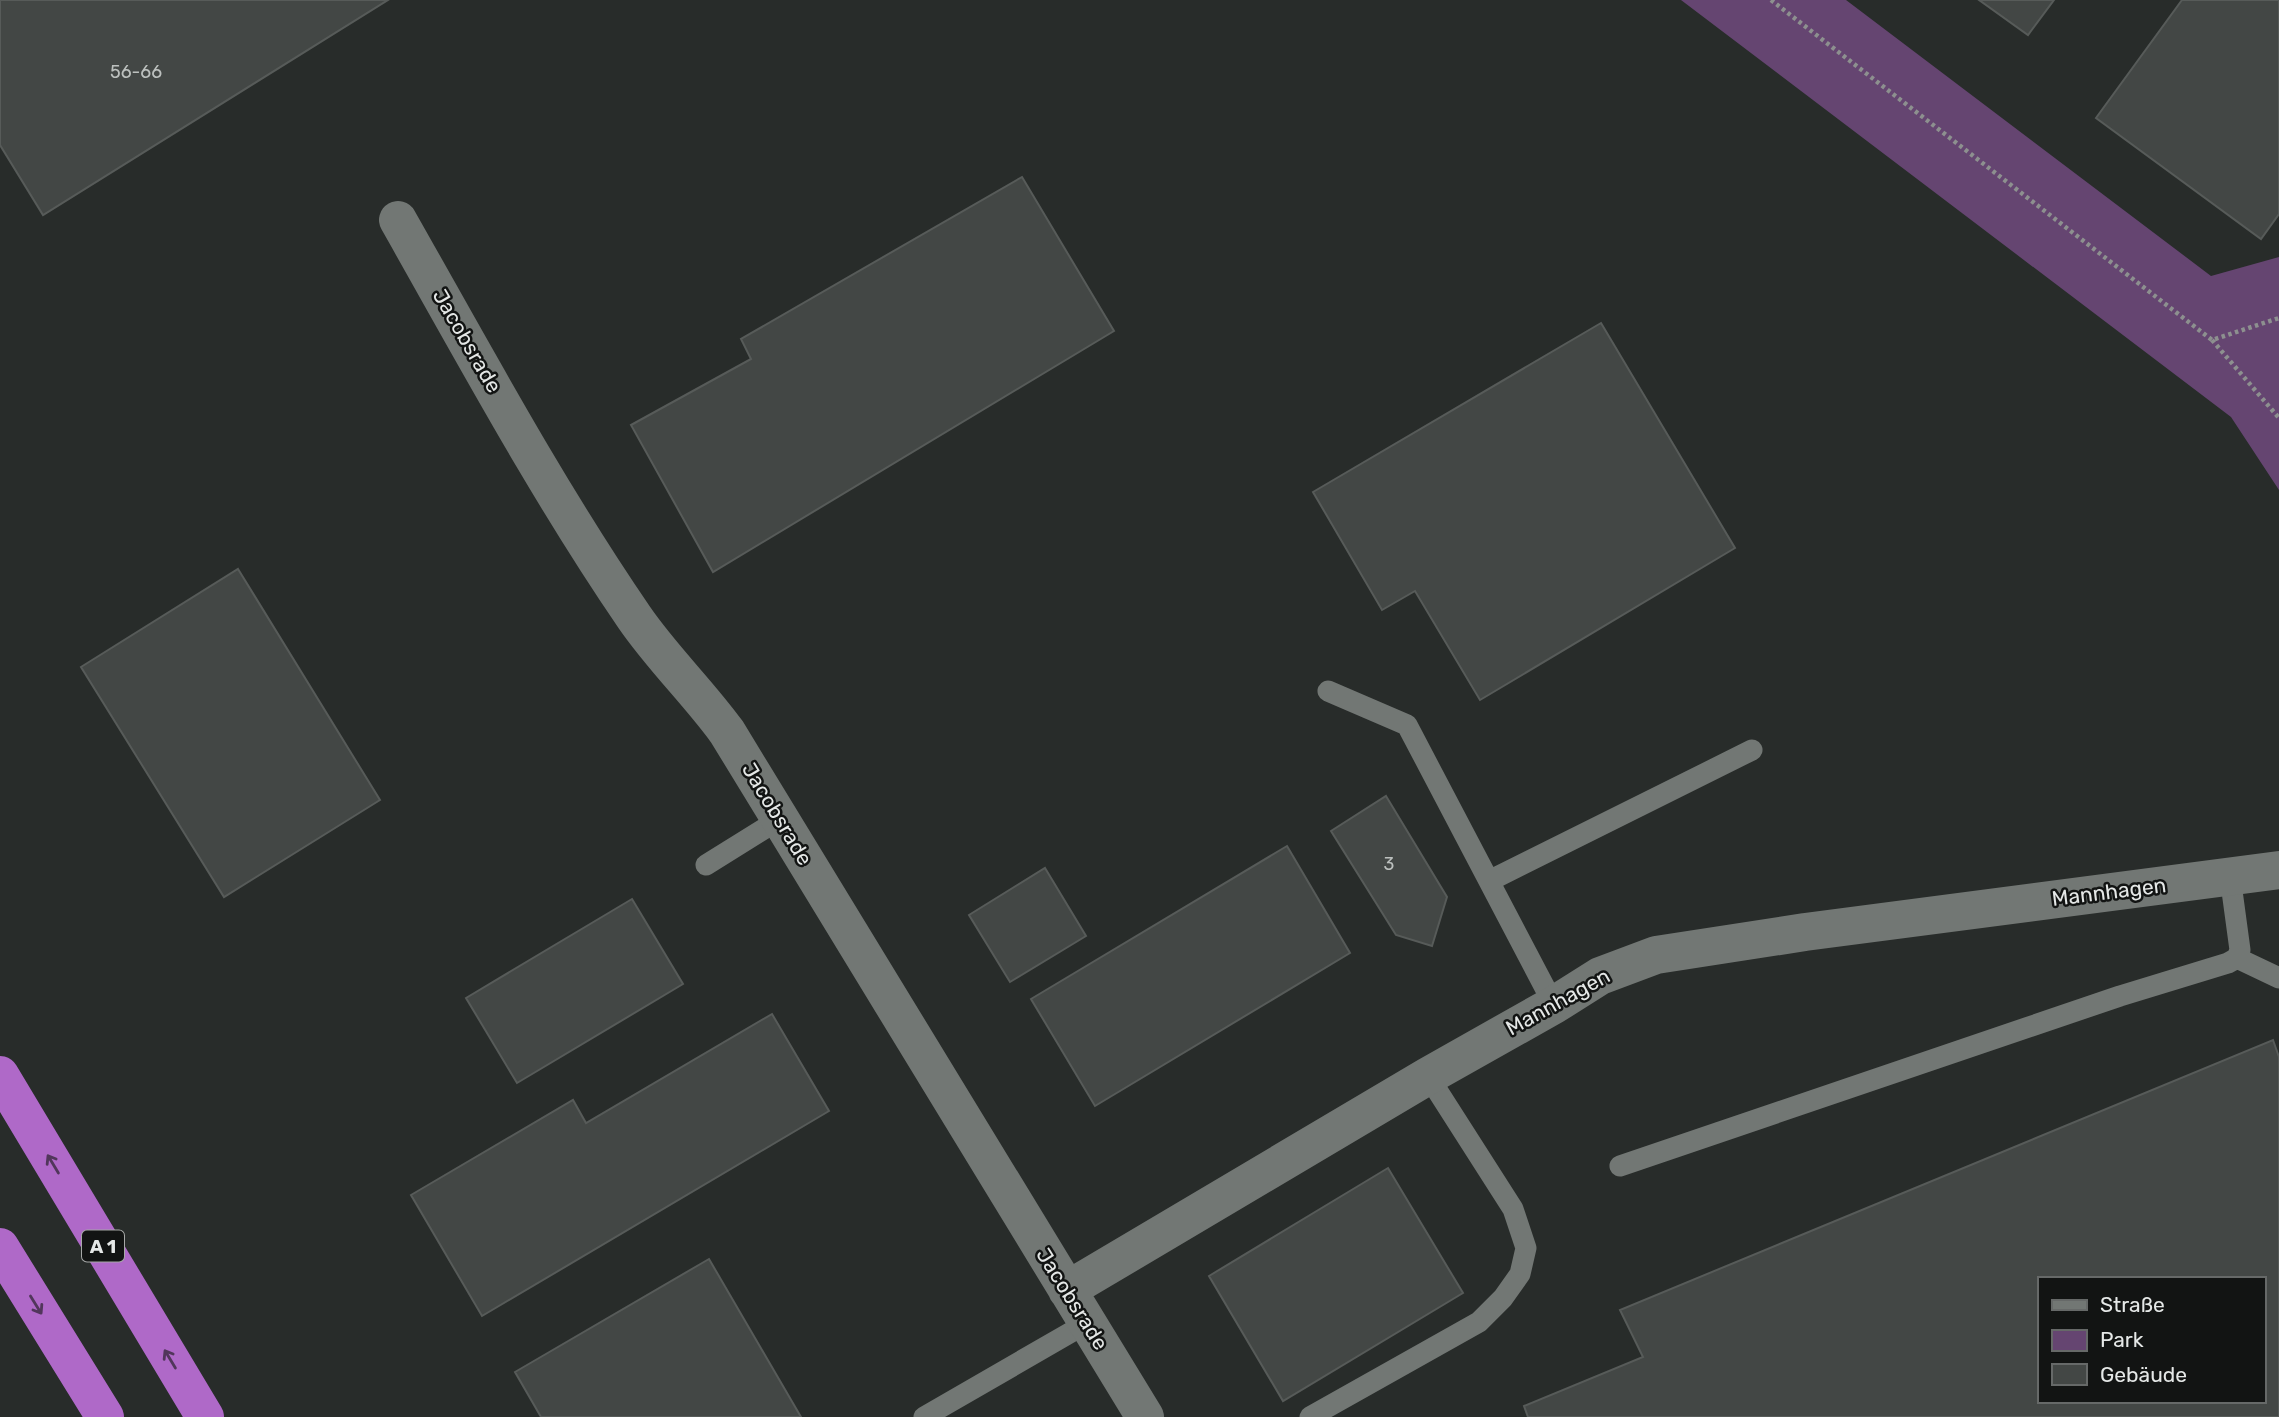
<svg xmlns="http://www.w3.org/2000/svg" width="2279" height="1417" font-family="Rubik,sans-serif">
<rect width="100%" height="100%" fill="#282c2a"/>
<!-- green -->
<path fill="#654571" d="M1681,0H1846L2211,276L2279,257V490L2231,417Z"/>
<!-- building -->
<path fill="#434745" stroke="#575b59" stroke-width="2" fill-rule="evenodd" d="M0,0H388L43,215L0,145Z
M1979,0H2054L2028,35Z
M2182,0H2279V214L2261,239L2096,118Z
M1022,177L1114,331L713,572L631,425L751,359L741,339Z
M1601,323L1735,548L1480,700L1415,591L1382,610L1313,492Z
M238,569L380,800L224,897L81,667Z
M1386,796L1447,897L1432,946L1396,935L1331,831Z
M1287,846L1350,953L1095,1106L1031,999Z
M1045,868L1086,936L1010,982L969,915Z
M632,899L683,984L517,1083L466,998Z
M772,1014L829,1111L482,1316L411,1195L573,1100L586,1123Z
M2273,1040L2279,1057V1417H1528L1524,1406L1643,1357L1620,1310ZM2039,1279H2263V1401H2039Z
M1388,1168L1463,1293L1283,1401L1209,1276Z
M709,1259L801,1417H541L515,1372Z"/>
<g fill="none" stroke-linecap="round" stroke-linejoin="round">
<!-- path -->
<path stroke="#8d908f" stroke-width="4.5" stroke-dasharray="3.5 3.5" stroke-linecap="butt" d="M1771,0L2212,340L2279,318
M2212,340L2279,418"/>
<!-- lane -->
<path stroke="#727774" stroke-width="21" d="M1328,691L1407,725L1554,1005
M706,865L780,819
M1489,881L1752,750
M2237,958L2279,978
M1620,1166L2120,996L2228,963L2237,958L2240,950L2230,876
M924,1417L1087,1323
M1310,1417L1479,1322L1503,1298L1520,1274L1526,1248L1513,1209L1428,1076"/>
<!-- street -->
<path stroke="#727774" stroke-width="38" d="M398,220C474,354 547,490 634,617C662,658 698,692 727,732L1145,1417
M1067,1290L1428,1076L1554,1005L1600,976L1656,955L1805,932L2279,870"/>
<!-- highway -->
<path stroke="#af69c8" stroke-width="38" d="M0,1075L205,1417
M0,1247L105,1417"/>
</g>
<!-- one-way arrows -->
<defs><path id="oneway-shaft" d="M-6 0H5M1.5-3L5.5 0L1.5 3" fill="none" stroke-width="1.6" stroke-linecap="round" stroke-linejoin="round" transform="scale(1.75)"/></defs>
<g stroke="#51365b">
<use href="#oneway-shaft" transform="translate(53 1164) rotate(-121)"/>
<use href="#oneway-shaft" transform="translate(36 1305) rotate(58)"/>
<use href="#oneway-shaft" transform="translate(170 1359) rotate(-121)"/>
</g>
<g text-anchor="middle" stroke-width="5" stroke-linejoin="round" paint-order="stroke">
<!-- number labels -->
<g font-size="18" fill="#bcc0be">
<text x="136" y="78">56-66</text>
<text x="1389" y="870">3</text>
</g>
<!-- shield labels -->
<rect fill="#121413" stroke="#a6a8a7" stroke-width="2" x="82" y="1230.5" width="42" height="31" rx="5"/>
<g font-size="19" font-weight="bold" fill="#e5e8e7">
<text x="103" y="1253">A 1</text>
</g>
<!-- street labels -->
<g font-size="21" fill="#e5e8e7" stroke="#121413">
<text transform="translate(467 341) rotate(60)" y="7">Jacobsrade</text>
<text transform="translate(777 814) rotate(59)" y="7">Jacobsrade</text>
<text transform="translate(2109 892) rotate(-7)" y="7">Mannhagen</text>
<text transform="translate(1558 1002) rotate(-29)" y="7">Mannhagen</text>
<text transform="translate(1072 1299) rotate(58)" y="7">Jacobsrade</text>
</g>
</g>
<!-- legend -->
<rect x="2038" y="1277" width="228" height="126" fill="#121413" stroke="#666968" stroke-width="2"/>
<rect x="2052" y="1300" width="35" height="10" fill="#727774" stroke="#666968" stroke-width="2"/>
<text x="2100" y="1312" font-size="21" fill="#e5e8e7">Straße</text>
<rect x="2052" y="1330" width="35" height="21" fill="#654571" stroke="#666968" stroke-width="2"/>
<text x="2100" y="1347" font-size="21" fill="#e5e8e7">Park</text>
<rect x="2052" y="1364" width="35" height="21" fill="#434745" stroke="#666968" stroke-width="2"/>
<text x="2100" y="1382" font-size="21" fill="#e5e8e7">Gebäude</text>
</svg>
